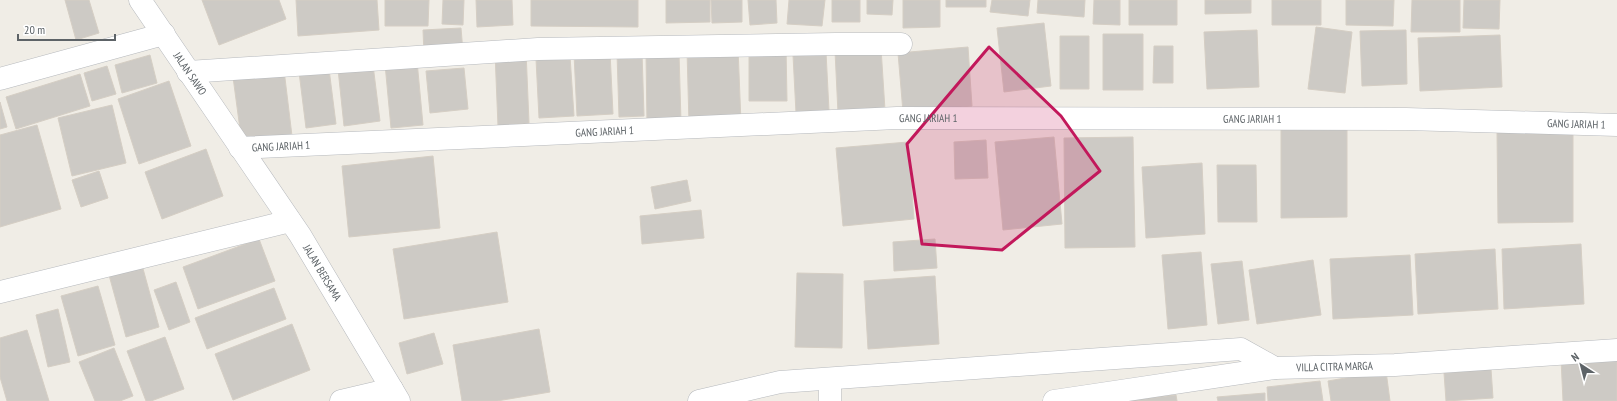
<svg xmlns="http://www.w3.org/2000/svg" width="1617" height="401" font-family="'PT Sans Narrow',sans-serif">
<rect width="100%" height="100%" fill="#f0ede6"/>
<!-- building -->
<path fill="#cdcac5" stroke="#d5cec4" d="M65,0H89L99,33L76,40Z
M202,0H279L286,19L219,45Z
M296,0H377L379,30L298,36Z
M385,0H429L428,26H385Z
M443,0H464L463,25L442,24Z
M476,0H512L513,25L477,27Z
M531,0H638V27L531,26Z
M666,0H710V22L666,23Z
M711,0H742V22L712,23Z
M748,0H776L777,23L750,25Z
M789,0H825L822,26L787,24Z
M832,0H860V22H832Z
M867,0H893L892,15L867,14Z
M903,0H940V27L903,28Z
M946,0H986V7H946Z
M992,0H1030L1028,16L990,12Z
M1038,0H1085L1084,17L1037,13Z
M1094,0H1120V25L1093,24Z
M1129,0H1177V25H1129Z
M1205,0H1251V13L1205,14Z
M1272,0H1321V25H1272Z
M1346,0H1394L1393,26L1346,25Z
M1412,0H1460V32H1411Z
M1464,0H1500L1499,29L1463,28Z
M1044,23L1051,86L1004,92L997,28Z
M1316,27L1352,32L1345,93L1308,89Z
M461,28L463,52L424,54L423,30Z
M1257,30L1259,87L1207,89L1204,32Z
M1406,30L1407,84L1362,86L1360,31Z
M1103,34H1143V90H1103Z
M1500,35L1502,87L1420,91L1418,38Z
M1060,36H1089V89H1060Z
M1154,46H1173V83H1153Z
M786,47L787,101H749V49Z
M968,47L972,106L903,112L898,53Z
M738,48L741,123L689,124L687,50Z
M881,48L885,110L838,113L835,51Z
M526,51L529,123L498,126L495,53Z
M610,52L613,114L577,116L574,54Z
M642,52L644,116L619,117L617,53Z
M826,52L829,111L796,113L793,55Z
M679,53L681,122L647,124L646,54Z
M150,55L157,83L122,93L115,65Z
M570,56L574,116L539,118L536,59Z
M417,61L423,125L391,128L385,64Z
M373,65L380,121L344,126L338,69Z
M107,66L116,94L92,101L84,73Z
M464,68L468,109L430,113L426,71Z
M329,69L336,124L306,128L299,72Z
M284,70L292,136L242,144L233,77Z
M80,74L90,106L16,129L6,97Z
M169,81L191,146L139,164L118,99Z
M0,102L7,127L0,129Z
M112,105L126,163L72,176L58,118Z
M1347,124V217L1281,218V125Z
M37,125L61,209L0,227V135Z
M1573,130V222L1498,223L1497,131Z
M1054,137L1062,224L1003,230L995,142Z
M1133,137L1135,247L1065,248L1064,138Z
M986,140L988,178L955,179L954,142Z
M908,142L914,219L843,226L836,148Z
M206,149L223,196L162,219L145,172Z
M433,156L440,228L349,237L342,166Z
M1202,163L1205,234L1146,238L1142,167Z
M1217,165H1256L1257,222H1218Z
M99,171L108,198L81,207L72,180Z
M687,180L691,201L655,209L651,187Z
M701,210L704,238L642,244L640,216Z
M497,232L508,302L404,319L393,249Z
M259,239L275,281L198,309L183,267Z
M935,239L937,268L894,271L893,242Z
M1581,244L1584,304L1504,309L1502,249Z
M1495,249L1498,309L1418,314L1415,254Z
M1201,252L1207,325L1168,329L1162,255Z
M1410,255L1413,315L1333,319L1330,259Z
M1313,260L1321,315L1257,324L1249,270Z
M1242,261L1249,320L1218,324L1211,264Z
M142,265L159,327L126,337L109,275Z
M797,273L843,274L842,348L795,347Z
M935,276L939,344L868,349L864,281Z
M176,282L190,322L169,330L154,290Z
M98,286L115,345L78,356L61,296Z
M274,288L286,319L207,349L195,318Z
M58,309L70,362L48,367L36,315Z
M292,324L310,370L233,400L215,354Z
M539,329L550,392L497,401H462L453,345Z
M27,330L49,401H7L0,377V338Z
M434,333L443,364L407,374L399,343Z
M165,337L184,389L151,401H146L127,351Z
M114,348L133,396L120,401H95L79,362Z
M1617,357V401H1563L1561,359Z
M1491,369L1493,398L1446,401L1444,373Z
M1386,371L1390,401H1331L1328,381Z
M1320,381L1323,401H1268L1267,387Z
M1265,393V401H1218L1217,397Z
M1176,395L1177,401H1133L1132,400Z"/>
<g fill="none" stroke-linecap="round" stroke-linejoin="round">
<defs>
<g id="minor">
<path id="s1" d="M140,0L300,235L399,401"/>
<path d="M188,72L538,49L836,44H901"/>
<path d="M0,79L164,34"/>
<path id="s2" d="M240,148L897,118L1406,119L1617,125"/>
<path d="M0,292L290,221"/>
<path d="M830,379V401"/>
<path d="M341,401L392,389"/>
<path d="M699,401L780,382L1241,349L1275,368"/>
<path id="s3" d="M1054,401L1275,368L1395,365L1617,350"/>
</g>
</defs>
<!-- minor casing -->
<use href="#minor" stroke="#b6b9bd" stroke-width="23"/>
<!-- minor -->
<use href="#minor" stroke="#fff" stroke-width="22"/>
</g>
<!-- marked area -->
<path fill="#c2185b" fill-opacity="0.2" stroke="#c2185b" stroke-width="3" stroke-linejoin="round" d="M989,47L1061,116L1100,171L1002,250L922,244L907,144Z"/>
<g text-anchor="middle" stroke-width="4" stroke-linejoin="round" paint-order="stroke">
<!-- street labels -->
<g font-size="11" fill="#5d6367" stroke="#fff">
<text dy="4" stroke="none"><textPath href="#s1" startOffset="89">JALAN SAWO</textPath></text>
<text dy="4" stroke="none"><textPath href="#s2" startOffset="689">GANG JARIAH 1</textPath></text>
<text dy="4" stroke="none"><textPath href="#s2" startOffset="1013">GANG JARIAH 1</textPath></text>
<text dy="4" stroke="none"><textPath href="#s2" startOffset="1337">GANG JARIAH 1</textPath></text>
<text dy="4" stroke="none"><textPath href="#s2" startOffset="365">GANG JARIAH 1</textPath></text>
<text dy="4" stroke="none"><textPath href="#s2" startOffset="41">GANG JARIAH 1</textPath></text>
<text dy="4" stroke="none"><textPath href="#s1" startOffset="328">JALAN BERSAMA</textPath></text>
<text dy="4" stroke="none"><textPath href="#s3" startOffset="283">VILLA CITRA MARGA</textPath></text>
</g>
</g>
<!-- north arrow -->
<g transform="translate(1581 365) rotate(324)" stroke="#ffffff" stroke-width="3" paint-order="stroke">
<path d="M0-3L7 15L0 10L-7 15Z" fill="#5d6367"/>
<text y="-6" font-size="11" font-weight="bold" text-anchor="middle" fill="#5d6367">N</text>
</g>
<!-- scale -->
<path d="M18 34v6h97v-6" fill="none" stroke="#5d6367" stroke-width="2"/>
<text x="24" y="34" font-size="12" fill="#5d6367" stroke="#ffffff" stroke-width="3" paint-order="stroke">20 m</text>
</svg>
